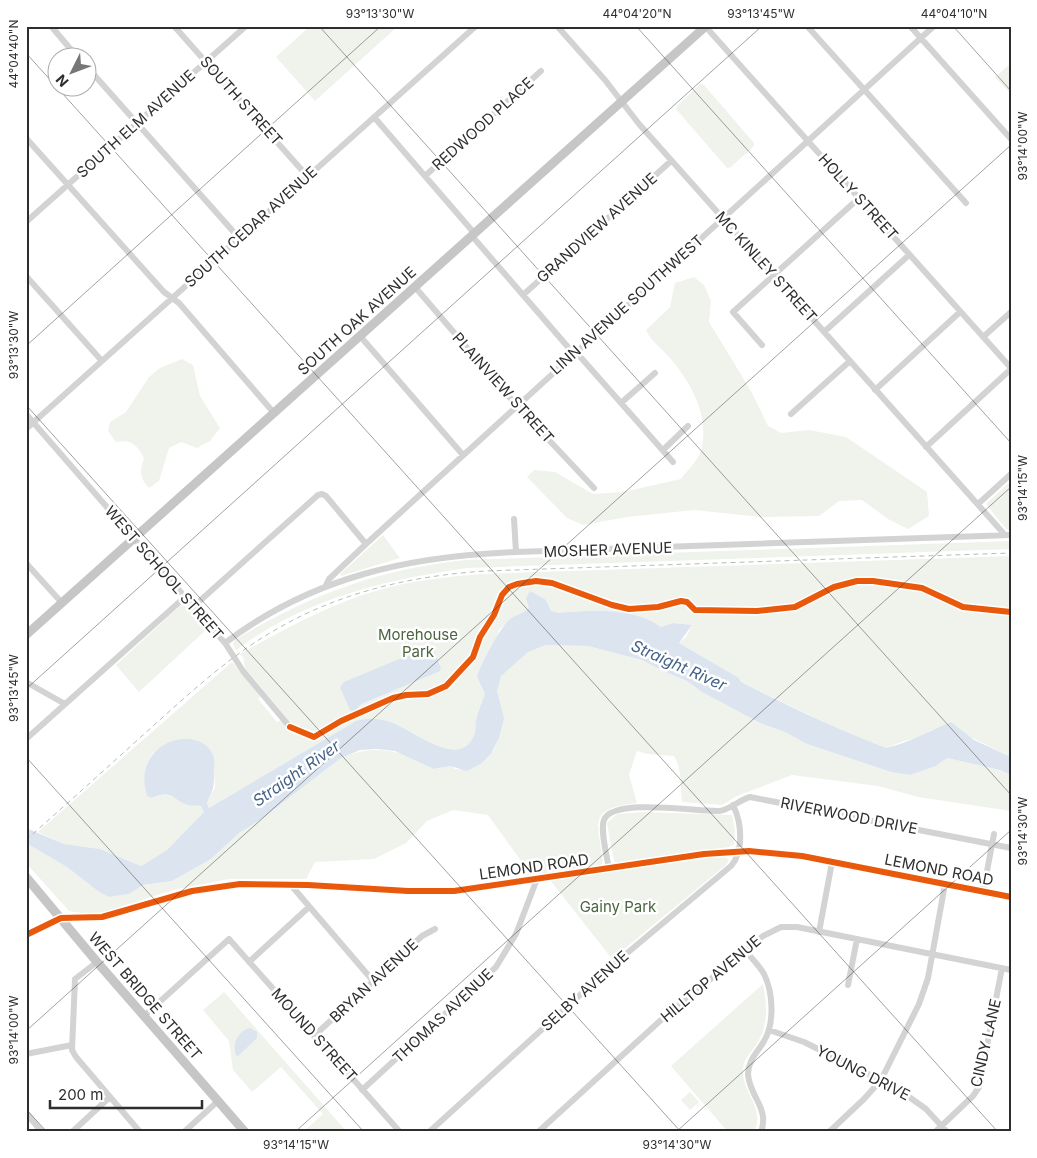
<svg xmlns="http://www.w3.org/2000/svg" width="1037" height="1158" font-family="Inter,sans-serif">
<rect width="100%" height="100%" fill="#fff"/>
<!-- green -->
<path fill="#eff3ec" d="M310,26H398L315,101L276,57Z
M1011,63V94L995,77Z
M700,84L704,85L754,143V146L731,167L727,168L676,109L677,106Z
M694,277L704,285L711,301L709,322L751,391L768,426L781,433L809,430L846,437L927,492L929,516L908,529L888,519L862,500L839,501L819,516L761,517L694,510L627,517L583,525L567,518L527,477L534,470L555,472L593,494L623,492L681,479C687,471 698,460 701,451C710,416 692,385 671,359C662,348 652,343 646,330L670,307L675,283Z
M182,359L193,365L200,396L220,428L210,441L197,448L181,442L169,448L159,481L149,488C139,478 140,470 144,458C137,445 131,439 116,442L108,431L110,422L126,412L149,377L160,368Z
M1011,481V531L1006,529L986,504Z
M383,535L400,558L341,576L340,574Z
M1011,541V549L467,568C384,580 305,599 236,650L233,644L235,640C309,595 379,569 466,560Z
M1011,556V757L968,736L931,730L919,738L904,741L886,748L853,736L741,682L739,678L679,643L686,637L692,625L673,623L661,627C632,608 591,609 558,613L551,611L546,600L527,598L530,608L524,614L511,619L499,630L496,641L491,646L477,677L485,694C483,701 479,708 477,716C475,722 476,729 474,735C460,771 412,729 390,722C379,718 366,718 356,721L209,808L207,803L215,787L213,755C189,733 181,741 154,752C143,764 145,777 146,793L152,798C171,790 173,799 188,804C192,805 196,805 201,806L204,812L167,850L141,866L100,849L64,844L38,832L232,662L261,696L258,699L277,722L281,720L293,734L297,730L245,668L243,657L240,654C285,629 329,604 379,590C413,580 447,577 482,574Z
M181,605L187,606L207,629L139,692L116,665Z
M540,645L588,646L642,660L663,671L687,681L702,692L760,723L785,732L807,744L891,772L910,775L936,766L947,758L1000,770L1011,775V811L918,797L878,786L792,775L737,796L722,805L682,802C680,785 683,772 674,756L647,754L637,751L629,775L637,803C588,809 597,820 603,861L601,865L596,866L526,876L519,858L488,815L453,810L427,821L406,843L374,859L315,862L306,879H229L173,890L104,912L88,914L69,911L26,863V843L67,867L99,892L109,897L129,894L143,885L172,881L211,859L239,833L260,820L341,758C368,746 392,748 418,760C423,762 430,768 435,769C440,769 445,766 450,766C455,767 453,769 457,769C463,770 478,766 483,762C514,739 488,700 501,676C508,662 527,652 540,645Z
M645,812L732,815L735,830L734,844L729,847L616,863L614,861L607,823L617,814Z
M722,856L729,859L727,864L612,959L550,880Z
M763,984C767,1006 769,1025 756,1045C751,1052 744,1059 743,1068C741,1092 766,1108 754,1132H728L671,1066Z
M224,992L347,1132H303L323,1114L281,1067L252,1092L233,1070L229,1041L203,1010Z
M690,1092L699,1102L690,1110L681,1100Z"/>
<!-- water -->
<path fill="#dbe4ef" d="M530,591L546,600L551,611L558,613C592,610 632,607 661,627L673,623L692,625L679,643L739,678L741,682C789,706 836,729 886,748C909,743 929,731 951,722L974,740L1011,757V775L1000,770L947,758L936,766L910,775L891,772L807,744L785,732L760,723L702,692L687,681L663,671L642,660L588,646L545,645L528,652L501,676L497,691L504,718L499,738L491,754L482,763L467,771L450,766L434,769L395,751L377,749L360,750L341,758L260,820L239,833L211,859L172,881L143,885L129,894L109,897L99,892L67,867L26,843V828L64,844L100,849L141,866L167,850L204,812L201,806C196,805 192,806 188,805C172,800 173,789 152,798L147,796C130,740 200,723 213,755C216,762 213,767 214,774C214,789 213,789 207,803L209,808L356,721C366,718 379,718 390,722C412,729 460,771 474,735C476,731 475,725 476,720C478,711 482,703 485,694L477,677C480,665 500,628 509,620C515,615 523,614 529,608L526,598Z
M428,647L434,650L441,669L440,671L361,704L354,712L350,710L340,687L344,682Z
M250,1028L257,1032V1038L237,1057C231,1046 237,1031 250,1028Z"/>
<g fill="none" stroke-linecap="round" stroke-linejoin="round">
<!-- minor -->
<path stroke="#d3d3d3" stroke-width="6" d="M51,26L78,58
M174,26L308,177
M557,26L605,80L639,124L1005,535
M705,26L1011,368
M807,26L966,203
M910,26L1011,139
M88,68L239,238
M374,117L475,234
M26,138L164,292L179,303L274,413
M425,176L541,71
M26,222L246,26
M472,236L574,354
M26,276L102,361
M415,287L517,406L594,488
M523,295L671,161
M824,332L909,255
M360,336L463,455
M983,337L1011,312
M762,345L733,312L859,198
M576,352L673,462
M875,390L960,312
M621,403L655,373
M26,414L225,643L243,671L290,727
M791,414L850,361
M26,429L476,26
M926,447L1011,369
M663,450L688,426
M978,504L1011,474
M514,519L516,552
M26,563L62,603
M325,587L329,579L366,544L934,26
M193,607L318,495L322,494L326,496L366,544
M225,643C312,577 409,556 516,552L1011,535
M26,682L65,704
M26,739L185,597
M609,869C607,857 600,829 604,820C613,797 698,812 719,811C730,810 739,800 750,797L1011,848
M290,884L374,982
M983,892L994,834
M819,932L832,862
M26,935L61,918L102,917L192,891L240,884L308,885L408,891H454L704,854L749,851L802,856L1011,897
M745,950C751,958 759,965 764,974C773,992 775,1023 764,1041C758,1052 748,1060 748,1074C749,1096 770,1108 761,1132
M97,962L75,979L72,1050L76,1057L140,1132
M249,962L309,907
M848,985L857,939
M144,1016L229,939L400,1132
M769,1030L804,1042L898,1089L926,1109L947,1132
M314,1036L422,936L435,929
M26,1054L72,1045
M362,1090L496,967L516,934L537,879
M26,1113L42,1132
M72,1132L110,1097
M184,1132L218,1101
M429,1132L613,965L731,866C744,851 742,823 733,805
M538,1132L661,1020L763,936L781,927H797L1011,970
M829,1132L864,1099L881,1080L919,1004L928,978L945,884
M935,1132L973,1096L979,1087L1002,968"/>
<!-- major -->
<path stroke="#c6c6c6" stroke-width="9" d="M26,635L706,26
M26,877L97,962L245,1132"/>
<!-- rail -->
<path stroke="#bababa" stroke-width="1" stroke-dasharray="5 4" stroke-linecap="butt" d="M26,840C69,802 111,764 153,726C192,691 230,656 275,630C340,592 411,576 485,571L1011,553"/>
<defs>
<path id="cycleway" d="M290,727L314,737L341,721L393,698L406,695L428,694L446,686L473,657L480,637L494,615L502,595L509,587L517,584L536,581L552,583L612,605L629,609L658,607L681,601L687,602L695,610L757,611L795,607L834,587L857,581H873L922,588L963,607L1011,612
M26,935L61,918L102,917L192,891L240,884L308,885L408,891H454L704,854L749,851L802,856L1011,897"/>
</defs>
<!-- cycleway casing -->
<use href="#cycleway" stroke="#fff" stroke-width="9"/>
<!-- cycleway -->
<use href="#cycleway" stroke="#e8590c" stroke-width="6"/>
</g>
<!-- ticks -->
<path fill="none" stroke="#2e2e2e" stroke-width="1" stroke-opacity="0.45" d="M319,26L1011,795M636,26L1011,443M953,26L1011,91M26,53L998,1132M26,346L381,26M26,405L681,1132M26,689L762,26M26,757L364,1132M26,1031L1011,145M26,1109L47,1132M295,1132L1011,487M676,1132L1011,830"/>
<g text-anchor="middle" stroke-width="5" stroke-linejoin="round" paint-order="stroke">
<!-- street labels -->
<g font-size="15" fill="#2e2e2e" stroke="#fff">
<text transform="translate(241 101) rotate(48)" y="5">SOUTH STREET</text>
<text transform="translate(136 124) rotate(-42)" y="5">SOUTH ELM AVENUE</text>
<text transform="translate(483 124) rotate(-42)" y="5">REDWOOD PLACE</text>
<text transform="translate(858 197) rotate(48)" y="5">HOLLY STREET</text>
<text transform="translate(251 227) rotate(-42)" y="5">SOUTH CEDAR AVENUE</text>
<text transform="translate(597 228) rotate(-42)" y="5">GRANDVIEW AVENUE</text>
<text transform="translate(766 267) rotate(48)" y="5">MC KINLEY STREET</text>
<text transform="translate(627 305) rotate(-42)" y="5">LINN AVENUE SOUTHWEST</text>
<text transform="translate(357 321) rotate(-42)" y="5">SOUTH OAK AVENUE</text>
<text transform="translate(503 388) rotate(48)" y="5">PLAINVIEW STREET</text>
<text transform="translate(608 550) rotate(-2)" y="5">MOSHER AVENUE</text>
<text transform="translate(164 573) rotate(49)" y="5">WEST SCHOOL STREET</text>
<text transform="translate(849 816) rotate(11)" y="5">RIVERWOOD DRIVE</text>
<text transform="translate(534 867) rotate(-8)" y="5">LEMOND ROAD</text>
<text transform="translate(939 870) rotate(11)" y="5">LEMOND ROAD</text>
<text transform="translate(711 979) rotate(-40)" y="5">HILLTOP AVENUE</text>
<text transform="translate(374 981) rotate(-43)" y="5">BRYAN AVENUE</text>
<text transform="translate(585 991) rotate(-42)" y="5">SELBY AVENUE</text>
<text transform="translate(145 996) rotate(49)" y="5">WEST BRIDGE STREET</text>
<text transform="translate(443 1016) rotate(-43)" y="5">THOMAS AVENUE</text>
<text transform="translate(314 1035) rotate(48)" y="5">MOUND STREET</text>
<text transform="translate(986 1043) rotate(-77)" y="5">CINDY LANE</text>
<text transform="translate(863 1073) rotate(27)" y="5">YOUNG DRIVE</text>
</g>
<!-- park labels -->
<g font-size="15" fill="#4b6540" stroke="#fff">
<text x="418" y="640">Morehouse<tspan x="418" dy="17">Park</tspan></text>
<text x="618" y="912">Gainy Park</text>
</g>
<!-- water labels -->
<g font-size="16" font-style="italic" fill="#446387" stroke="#fff">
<text transform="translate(679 665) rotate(24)" y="6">Straight River</text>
<text transform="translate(296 773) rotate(-35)" y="6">Straight River</text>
</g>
</g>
<!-- border -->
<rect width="1037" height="1158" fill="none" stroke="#ffffff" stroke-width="55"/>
<!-- north arrow -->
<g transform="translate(72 72) rotate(228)"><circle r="24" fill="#ffffff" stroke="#ababab"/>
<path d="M0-4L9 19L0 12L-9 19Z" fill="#777777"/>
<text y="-8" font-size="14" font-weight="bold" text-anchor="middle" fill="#2e2e2e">N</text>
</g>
<!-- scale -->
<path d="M50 1100v8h152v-8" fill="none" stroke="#2e2e2e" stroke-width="2.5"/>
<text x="58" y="1100" font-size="15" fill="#2e2e2e" stroke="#ffffff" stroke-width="4" paint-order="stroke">200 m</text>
<rect x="28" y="28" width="982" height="1102" fill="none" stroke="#2e2e2e" stroke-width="2"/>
<g font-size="12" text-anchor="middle" fill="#2e2e2e">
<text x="380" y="18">93°13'30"W</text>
<text x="637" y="18">44°04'20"N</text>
<text x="761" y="18">93°13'45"W</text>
<text x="954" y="18">44°04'10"N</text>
<text transform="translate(14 54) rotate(-90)" y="4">44°04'40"N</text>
<text transform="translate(1023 146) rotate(-90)" y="4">93°14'00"W</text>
<text transform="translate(14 345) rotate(-90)" y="4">93°13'30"W</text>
<text transform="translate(1023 488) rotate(-90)" y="4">93°14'15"W</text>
<text transform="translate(14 688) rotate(-90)" y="4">93°13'45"W</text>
<text transform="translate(1023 831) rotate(-90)" y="4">93°14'30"W</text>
<text transform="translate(14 1030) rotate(-90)" y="4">93°14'00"W</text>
<text x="296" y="1149">93°14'15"W</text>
<text x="677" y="1149">93°14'30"W</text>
</g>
</svg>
